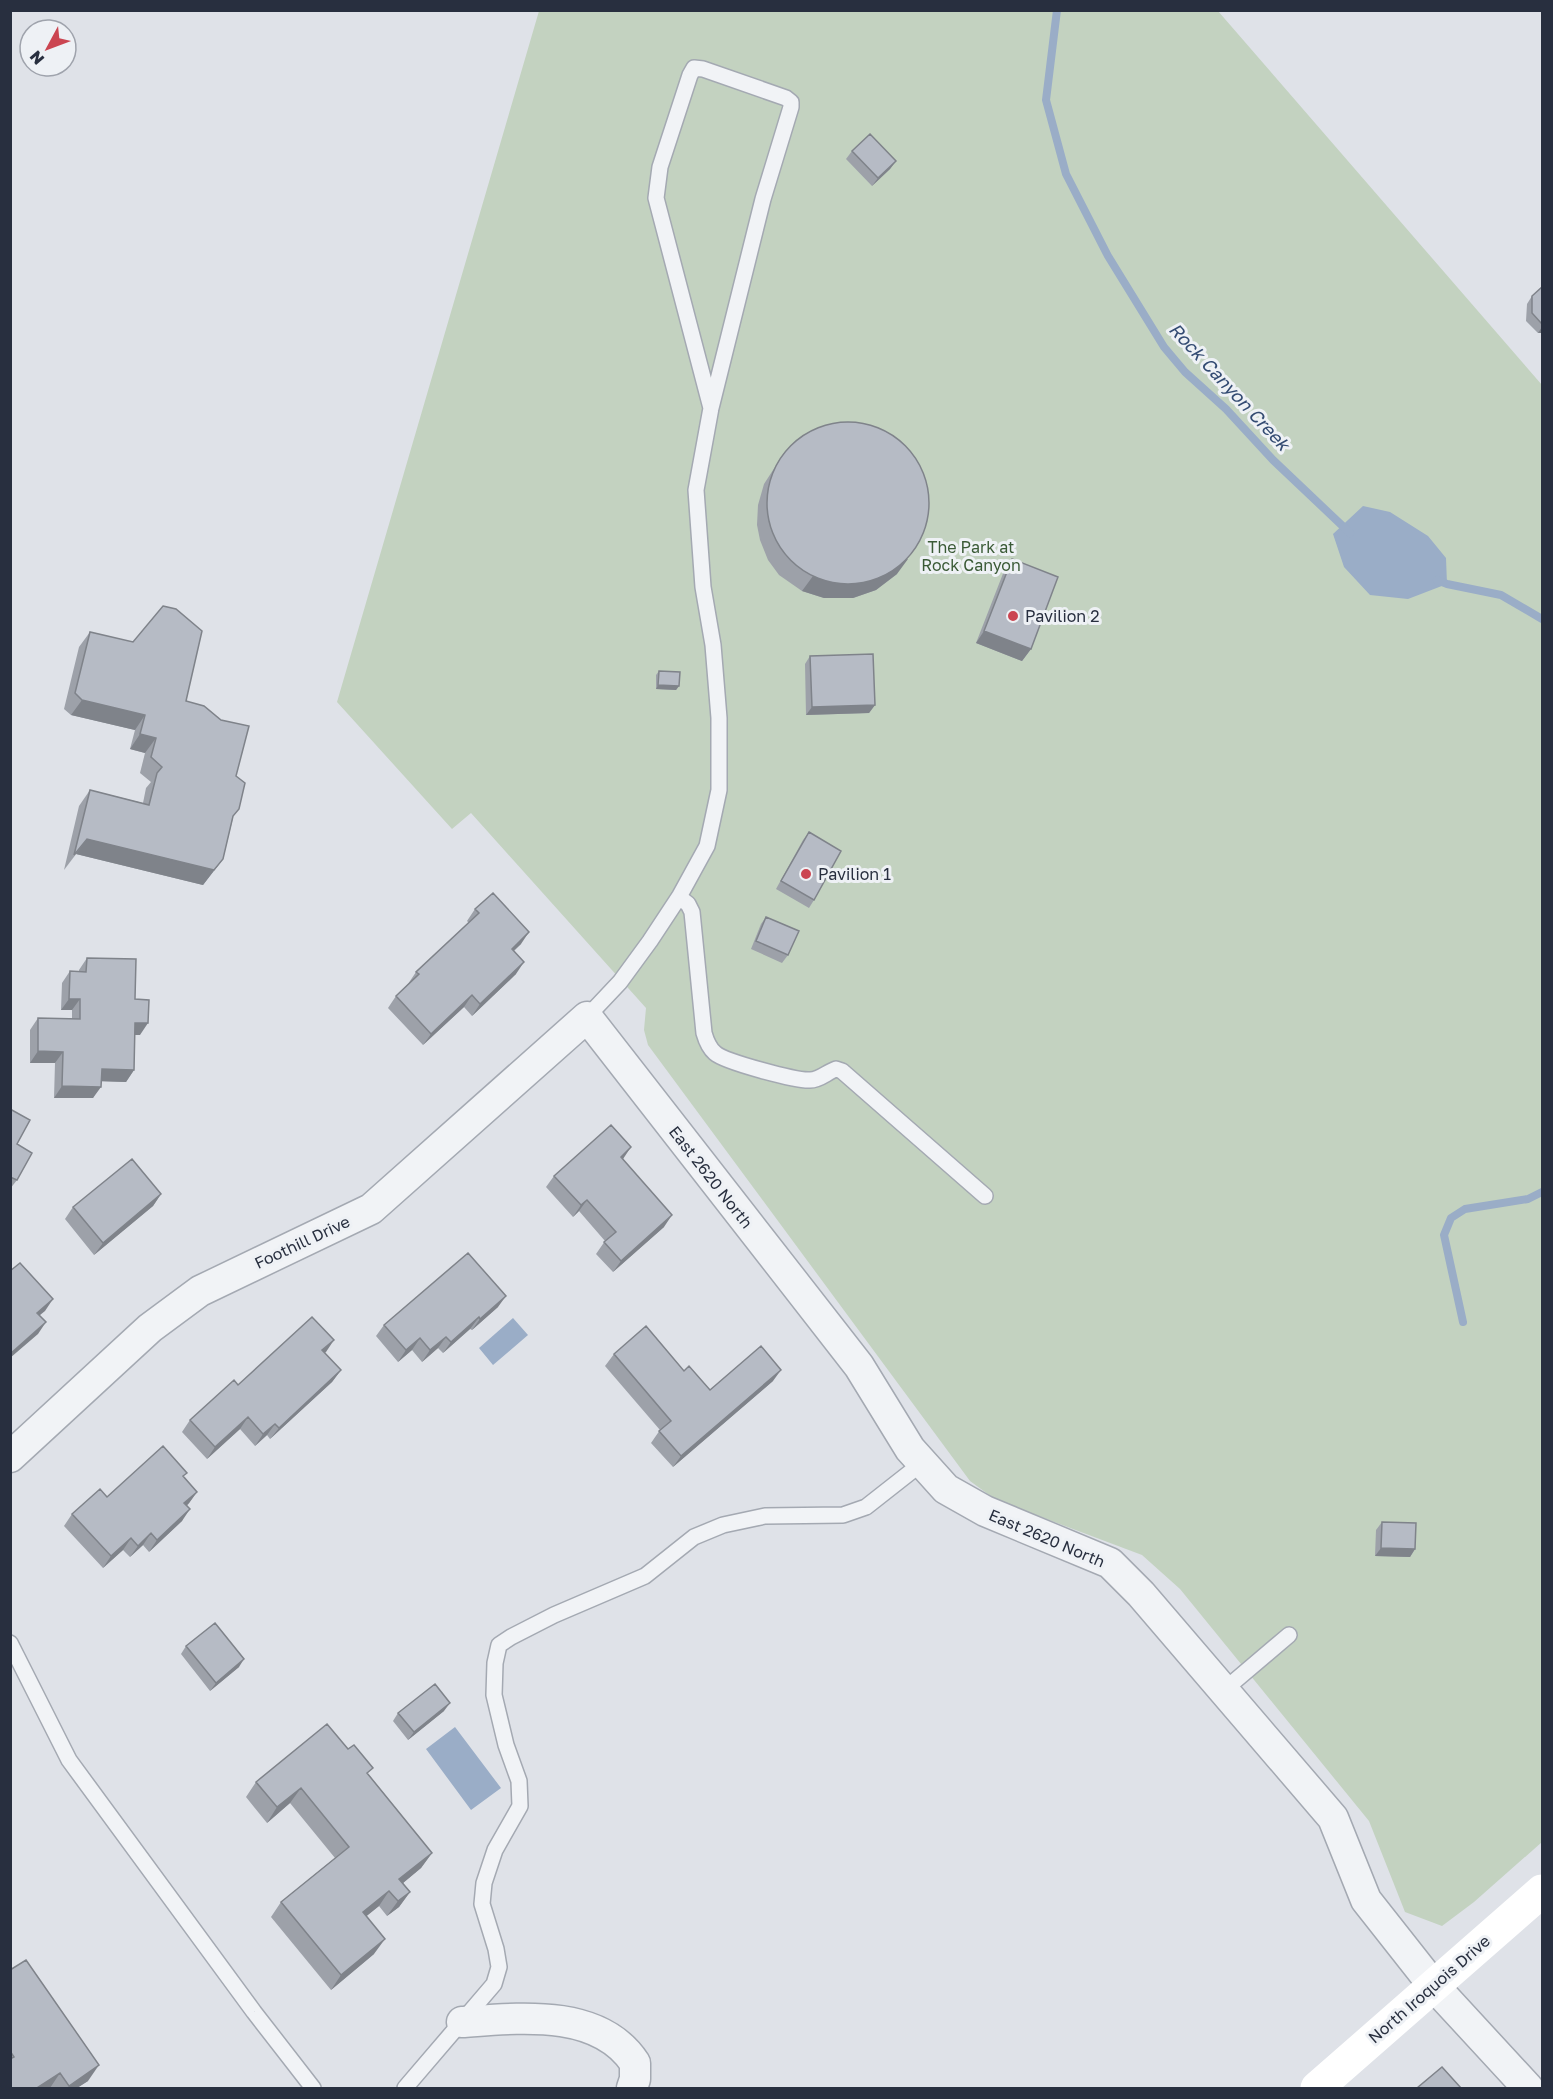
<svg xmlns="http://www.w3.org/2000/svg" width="1553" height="2099" font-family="'Golos Text',sans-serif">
<rect width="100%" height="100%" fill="#dfe2e8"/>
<!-- green -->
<path fill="#c3d2c0" d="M539,11H1218L1542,385V1842L1474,1902L1442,1926L1405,1912L1369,1821L1180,1589L1142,1555L996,1500L970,1481L648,1045L644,1030L646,1008L471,813L452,829L337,702Z"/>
<!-- water -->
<path fill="#9aadc7" d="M1363,506L1390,512L1428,536L1446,558L1447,584L1408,599L1370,595L1344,567L1333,534Z
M513,1318L528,1335L493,1365L479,1348Z
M455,1727L501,1788L471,1810L426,1749Z"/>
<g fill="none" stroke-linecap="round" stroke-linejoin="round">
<!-- stream -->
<path stroke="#9aadc7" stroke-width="8" d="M1057,10L1046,100L1066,174L1108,256L1164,347L1185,372L1226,409L1273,460L1350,533
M1437,580L1447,584L1501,595L1542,619
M1463,1322L1444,1235L1451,1218L1465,1209L1528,1199L1542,1192"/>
<defs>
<path id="lane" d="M679,897L688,904L692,912L704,1033C706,1040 709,1048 715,1053C725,1062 797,1081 810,1080C820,1080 827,1072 836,1069L842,1071L985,1196
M587,1017L620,982L650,941L679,897L707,846L719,790V718L713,645L703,587L696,490L711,408L763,199L791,107V102L786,98L703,69L694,68L690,75L660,167L656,198L711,408
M10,1643L69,1760L254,2012L313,2088
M1223,1691L1289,1635
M405,2088L494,1984L499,1967L496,1949L482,1904L484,1883L495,1850L520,1806L519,1781L506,1745L494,1695L495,1663L499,1645L511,1637L554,1615L645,1576L694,1537L723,1525L765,1516L843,1515L866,1507L922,1463"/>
<path id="street" d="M10,1457L150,1328L200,1291L371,1209L587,1017L859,1366L910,1449L946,1489L985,1511L1110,1563L1141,1594L1333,1818L1366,1900L1433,1985L1528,2088
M462,2022C518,2018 599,2008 635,2063V2079L632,2088"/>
</defs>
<!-- lane casing -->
<use href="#lane" stroke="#a4a9b2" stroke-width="18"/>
<!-- street casing -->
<use href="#street" stroke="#a4a9b2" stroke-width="33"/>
<!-- lane -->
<use href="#lane" stroke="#f1f3f6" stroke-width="15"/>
<!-- street -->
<use href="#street" stroke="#f1f3f6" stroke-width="30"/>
<!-- secondary -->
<path stroke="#fff" stroke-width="33" d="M1317,2088L1542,1891"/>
</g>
<!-- wall -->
<path fill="#9da1a9" d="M852,151L896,161L890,169L872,186L846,159Z
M1542,287V333H1538L1526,321L1527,304L1532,296Z
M784,453L897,574L876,590L853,598H824L802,591L779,575L768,560L760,540L757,525L758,505L764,484Z
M1012,559L1031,649L1022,661L976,643L1004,571Z
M90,632L186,701L236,776L233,818L223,859L203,885L76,854L64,870L79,806L90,790L143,803L146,788L151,782L140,773L145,753L130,749L135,730L71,715L64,709L79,647Z
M810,656L875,705L869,713L806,715L805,664Z
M659,671L679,686L676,690L656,689V675Z
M809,832L814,900L809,908L776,889L803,840Z
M475,909L521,944L514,951L516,974L472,1016L464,1007L423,1045L388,1008L396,996L408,984L416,972L469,923L467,921Z
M766,917L788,955L782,963L751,949L761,924Z
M87,958L135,999L140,1035H135L134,1070L126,1082L101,1081L93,1098H54L55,1063H30V1030L38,1018L72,1019V1010H61L62,983L70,971H79V970Z
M10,1109L17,1144V1180L10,1189Z
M623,1160L664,1227L613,1272L596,1254L605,1241L579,1211L573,1217L546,1187L554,1176Z
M161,1194L153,1206L94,1255L65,1219L73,1207Z
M498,1307L472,1330L470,1329L443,1353L438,1348L422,1362L412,1350L398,1362L376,1336L384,1325Z
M326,1352L324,1353L341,1370L332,1382L270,1439L267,1435L255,1446L240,1429L207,1459L182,1432L190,1420L238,1385Z
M614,1354L684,1371L710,1390L773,1381L673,1467L651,1443L660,1430L605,1366Z
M184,1477L197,1492L187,1506L182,1521L149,1552L143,1545L130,1557L123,1550L103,1568L64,1526L72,1514L107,1497Z
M1382,1522L1415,1549L1410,1557L1375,1556L1376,1530Z
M186,1646L239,1667L210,1691L181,1654Z
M444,1711L408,1740L393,1721L398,1713Z
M369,1775L432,1853L421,1868L403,1883L410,1892L399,1907L387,1916L379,1906L366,1916L374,1954L331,1990L271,1917L281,1902L335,1858L290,1803L267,1823L246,1797L256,1782Z
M10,1970L88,2081L77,2088H10Z"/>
<!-- shaded-wall -->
<path fill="#7f838a" d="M896,161L890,169L872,186L878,178Z
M1542,327V333H1538Z
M908,559L897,574L876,590L853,598H824L802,591L813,576Z
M984,631L1031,649L1022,661L976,643Z
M658,685L679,686L676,690L656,689Z
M82,700L145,715L135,730L71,715Z
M875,705L869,713L806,715L812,707Z
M140,734L156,738L145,753L130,749Z
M87,839L223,859L203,885L76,854L64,870Z
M529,932L521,944L503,960L512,949Z
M524,962L516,974L472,1016L480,1004Z
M472,995L464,1007L423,1045L431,1034Z
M69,999H80L72,1010H61Z
M135,1023H148L140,1035H127Z
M38,1051L63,1052L55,1063H30Z
M102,1069L134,1070L126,1082L93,1081Z
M62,1086L101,1087L93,1098H54Z
M631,1147L623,1159L612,1169L621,1157Z
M161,1194L153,1206L94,1255L103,1243Z
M587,1200L579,1211L573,1217L581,1205Z
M672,1215L664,1227L613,1272L621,1261Z
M506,1296L498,1307L472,1330L480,1319Z
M53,1299L45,1311L29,1324L37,1313Z
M479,1317L470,1329L443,1353L451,1342Z
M46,1322L38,1334L10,1358V1354Z
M446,1337L438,1348L422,1362L430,1350Z
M420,1338L412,1350L398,1362L406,1350Z
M334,1340L326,1352L314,1362L322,1350Z
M341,1370L332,1382L270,1439L279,1428Z
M781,1370L773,1381L673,1467L681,1456Z
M248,1417L240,1429L207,1459L215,1447Z
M275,1424L267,1435L255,1446L263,1434Z
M197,1492L189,1503L176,1515L184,1503Z
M190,1509L182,1521L149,1552L157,1540Z
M151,1533L143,1545L130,1557L138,1546Z
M131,1538L123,1550L103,1568L111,1556Z
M1381,1548L1415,1549L1410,1557L1375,1556Z
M244,1659L239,1667L210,1691L216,1683Z
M450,1703L444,1711L408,1740L414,1732Z
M301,1788L290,1803L267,1823L277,1807Z
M432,1853L421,1868L391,1893L399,1879Z
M389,1891L379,1906L352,1928L363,1912Z
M410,1892L399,1907L387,1916L398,1901Z
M385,1939L374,1954L331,1990L341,1975Z
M99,2065L88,2081L77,2088H68L69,2086Z
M60,2073L50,2088H37Z"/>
<!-- building -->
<path fill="#b6bbc5" stroke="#7f838a" stroke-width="1.5" d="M870,134L896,161L878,178L852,151Z
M1542,287V324L1532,313V296Z
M767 503a81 81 0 1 1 162 0a81 81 0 1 1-162 0Z
M1012,559L1058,577L1031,649L984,631Z
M163,606L176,609L202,631L186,701L204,706L221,720L249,726L236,776L245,783L239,809L233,816L223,859L214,870L87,839L74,855L90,790L149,805L157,773L162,767L151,757L156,738L140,734L145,715L82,700L75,693L90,632L133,642Z
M873,654L875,705L812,707L810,656Z
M659,671L680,672L679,686L658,685Z
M809,832L841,851L814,900L781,881Z
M493,893L529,932L512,949L524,962L480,1004L472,995L431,1034L396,996L419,974L416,972L479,913L475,909Z
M766,917L799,931L788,955L756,941Z
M87,958L136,959L135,999L149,1000L148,1023H135L134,1070L102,1069L101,1087L62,1086L63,1052L38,1051V1018L80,1019V999H69L70,971L86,972Z
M10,1109L30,1120L17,1144L32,1153L17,1180L10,1177Z
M611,1125L631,1147L621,1157L672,1215L621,1261L604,1242L616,1232L587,1200L581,1205L554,1176Z
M132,1159L161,1194L103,1243L73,1207Z
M468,1253L506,1296L480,1319L479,1317L451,1342L446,1337L430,1350L420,1338L406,1350L384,1325Z
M20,1263L53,1299L37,1313L46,1322L10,1354V1271Z
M312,1317L334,1340L322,1350L341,1370L279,1428L275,1424L263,1434L248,1417L215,1447L190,1420L234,1380L238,1385Z
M646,1326L684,1371L689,1366L710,1390L761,1346L781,1370L681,1456L659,1431L671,1421L614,1354Z
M163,1446L187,1473L183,1476L197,1492L184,1503L190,1509L157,1540L151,1533L138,1546L131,1538L111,1556L72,1514L100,1489L107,1497Z
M1382,1522L1416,1523L1415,1549L1381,1548Z
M215,1623L244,1659L216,1683L186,1646Z
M435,1684L450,1703L414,1732L398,1713Z
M327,1724L348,1749L354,1745L373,1768L367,1773L432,1853L399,1879L410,1892L398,1901L389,1891L363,1912L385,1939L341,1975L281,1902L349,1847L301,1788L277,1807L256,1782Z
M26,1960L99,2065L69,2086L60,2073L37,2088H10V2059L14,2057L10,2051V1970Z
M1442,2067L1461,2088H1417Z"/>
<!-- markers -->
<g fill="#cb4551" stroke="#eef1f5" stroke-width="2">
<circle cx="1013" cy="616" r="6"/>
<circle cx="806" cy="874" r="6"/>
</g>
<g text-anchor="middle" stroke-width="6" stroke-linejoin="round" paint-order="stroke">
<!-- park labels -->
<g font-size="16" fill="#3a5a36" stroke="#eef1f5">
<text x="971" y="553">The Park at<tspan x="971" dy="18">Rock Canyon</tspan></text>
</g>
<!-- poi labels -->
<g font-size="16" fill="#282f3f" stroke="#eef1f5" text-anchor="start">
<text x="1025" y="622">Pavilion 2</text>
<text x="818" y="880">Pavilion 1</text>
</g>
<!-- street labels -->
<g font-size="16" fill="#282f3f" stroke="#eef1f5">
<text transform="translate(711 1177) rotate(52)" y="6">East 2620 North</text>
<text transform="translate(302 1242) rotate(-25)" y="6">Foothill Drive</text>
<text transform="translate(1047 1538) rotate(23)" y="6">East 2620 North</text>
<text transform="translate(1429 1989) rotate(-41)" y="6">North Iroquois Drive</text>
</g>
<!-- water labels -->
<g font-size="18" font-style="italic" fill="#334b72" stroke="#eef1f5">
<text transform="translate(1229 387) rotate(47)" y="6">Rock Canyon Creek</text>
</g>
</g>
<!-- border -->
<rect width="1553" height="2099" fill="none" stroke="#282f3f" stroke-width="24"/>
<!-- north arrow -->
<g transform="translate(48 48) rotate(229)"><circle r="28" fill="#eef1f5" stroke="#9fa3ac" stroke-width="1.5"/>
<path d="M0-4.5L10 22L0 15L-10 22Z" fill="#cb4551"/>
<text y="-9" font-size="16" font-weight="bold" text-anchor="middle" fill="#282f3f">N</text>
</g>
</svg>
